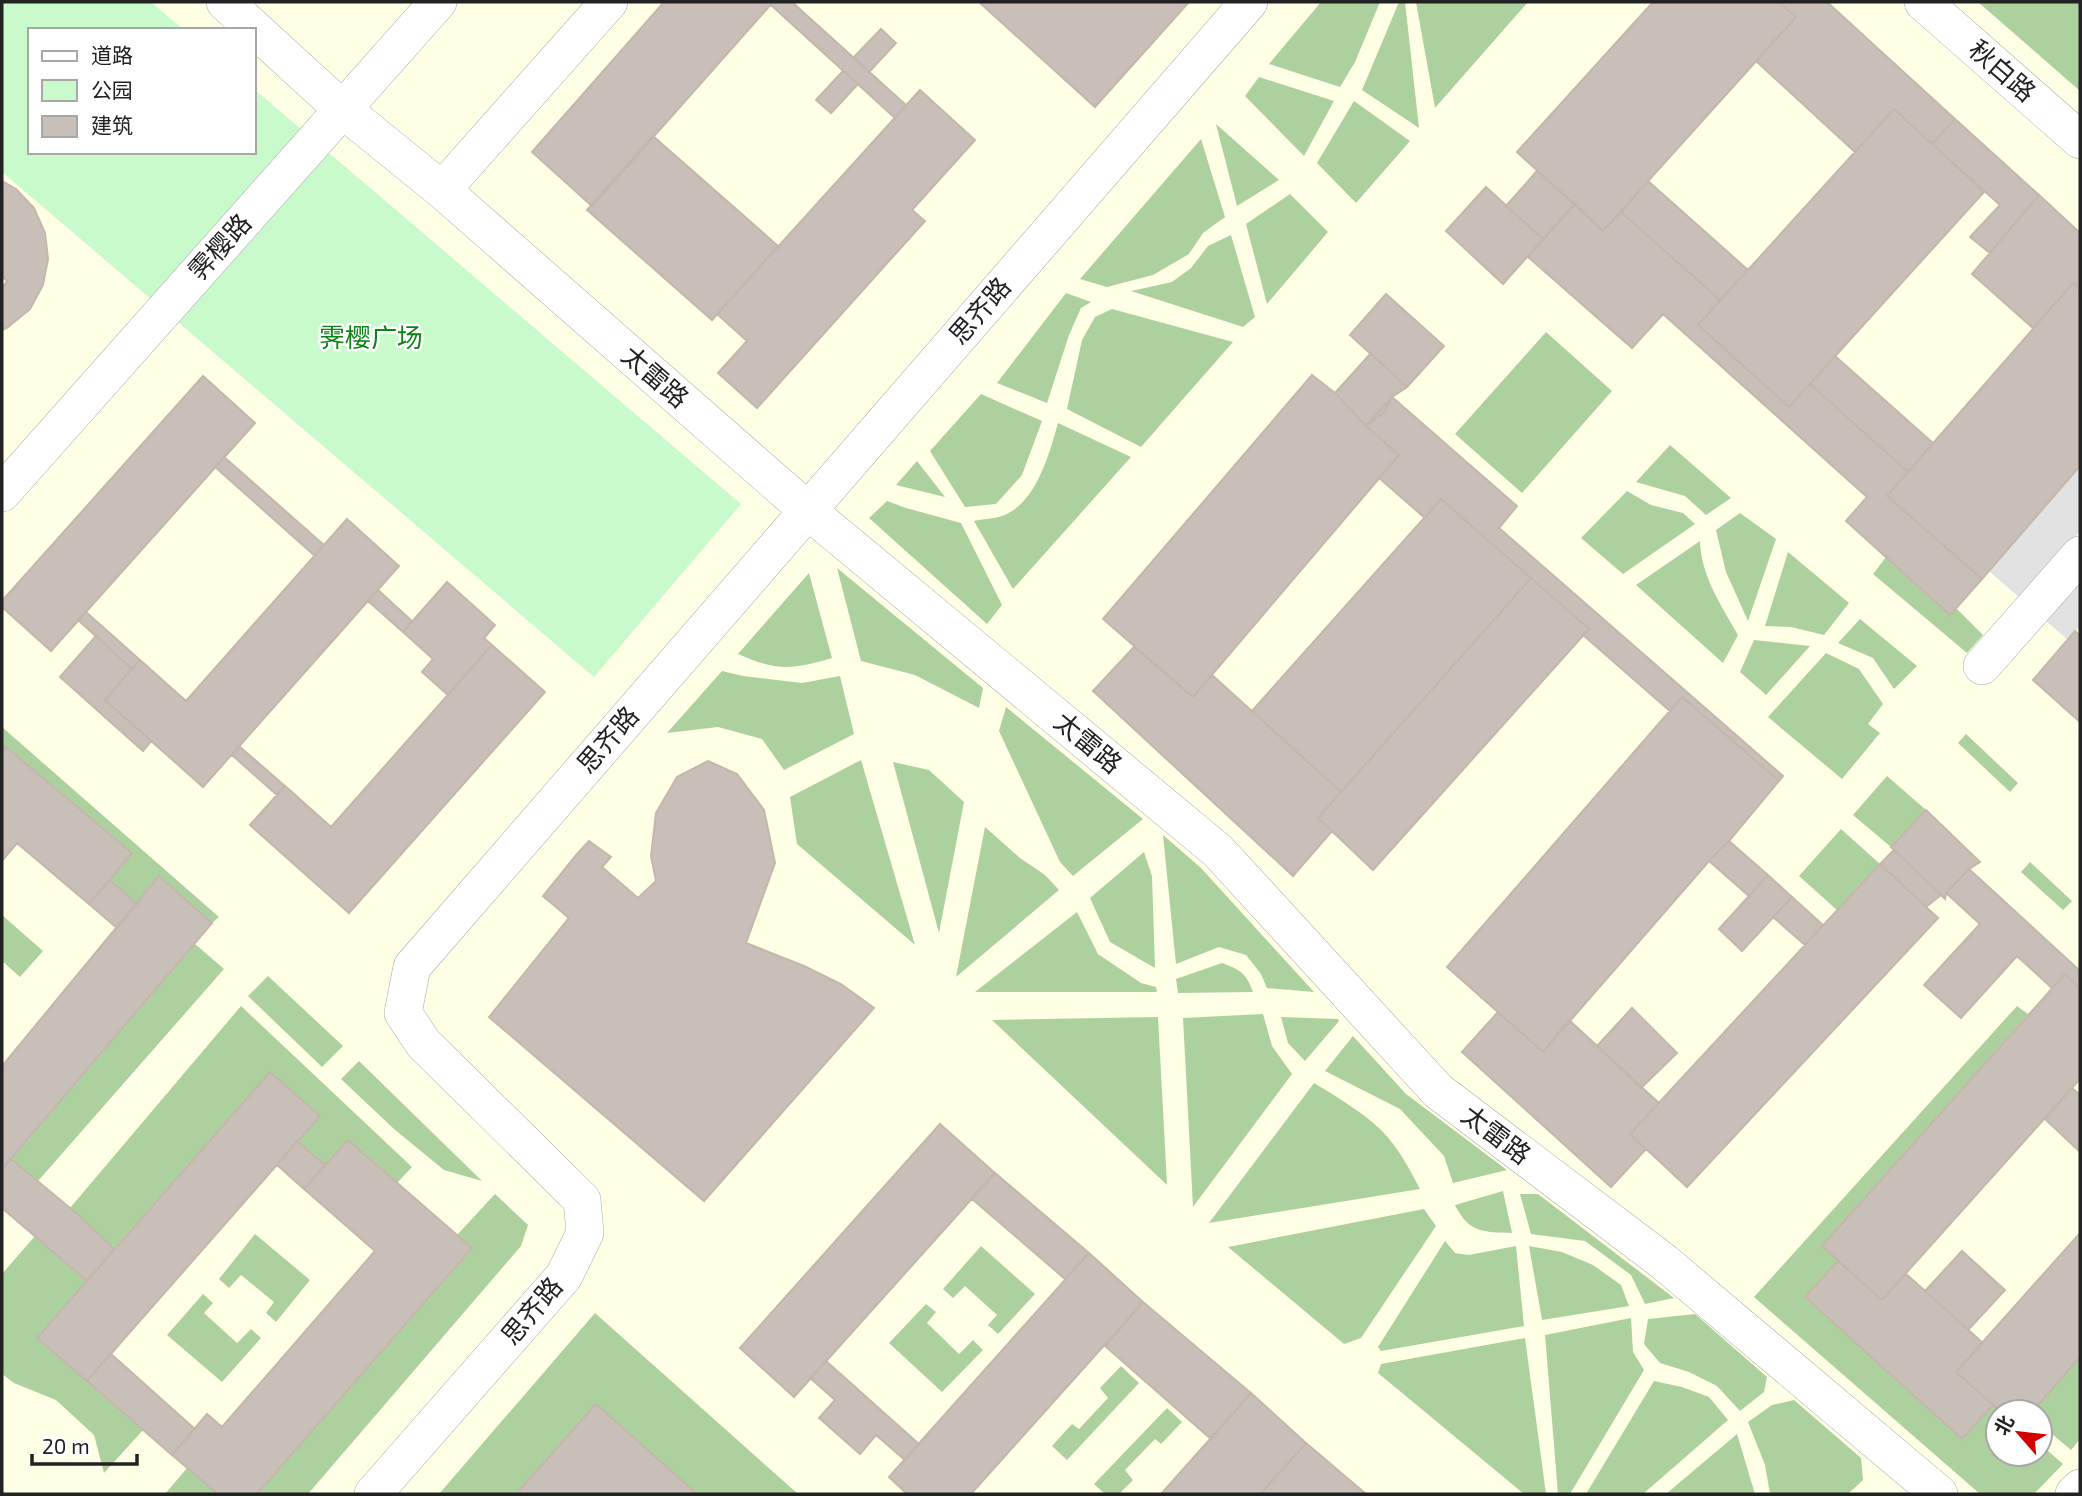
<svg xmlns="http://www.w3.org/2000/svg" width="2082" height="1496" font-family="'Exo 2','Noto Sans SC',sans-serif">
<rect width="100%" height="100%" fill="#f2efe9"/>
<!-- education -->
<path fill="#ffffe5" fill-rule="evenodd" d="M2,2H2080V1494H2ZM30,30H254V152H30ZM1998,1412H2040V1454H1998Z"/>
<!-- forest -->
<path fill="#add19e" d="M1321,2H1380L1355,62L1340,87L1269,64Z
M1399,2H1405L1419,128L1362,90Z
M1416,2H1528L1435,108Z
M1978,2H2080V91Z
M1259,77L1334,101L1304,156L1245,96Z
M1354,101L1410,141L1356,203L1317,163Z
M1216,124L1279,180L1237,206Z
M1201,139L1225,217L1203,233L1189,254L1153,275L1107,287L1080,279Z
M1290,194L1328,232L1267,304L1246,224Z
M1231,235L1255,317L1243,327L1131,291L1172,282L1191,268L1208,246Z
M1066,293L1091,302L1081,308L1069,335L1047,403L997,383Z
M1112,309L1233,342L1141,447L1067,409L1082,340L1095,317Z
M1546,332L1612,391L1522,493L1455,434Z
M981,394L1042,421L1022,475L996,504L965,507L930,451Z
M1058,423L1131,457L1013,589L974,521C983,519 993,519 1002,516C1036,504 1049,455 1058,423Z
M1670,445L1731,498L1706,515L1685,496L1636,482Z
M917,461L945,497L896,485Z
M1627,491L1651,505L1683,513L1695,524L1623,574L1581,538Z
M887,501L906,508L961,523L1002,605L987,624L869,518Z
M1740,513L1776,539L1748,621L1726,572L1716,530Z
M1700,541C1701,576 1721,605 1738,635L1723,663L1636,585Z
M1788,552L1849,603L1824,635L1791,627L1765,626Z
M1886,557L1949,614L1956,608L1983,635L1967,653L1873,574Z
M837,568L983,688L979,708L915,675L861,661Z
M809,573L832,658C793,670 775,671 738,654Z
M1860,619L1917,666L1894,689L1873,658L1838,643Z
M1754,640L1810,646L1766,695L1740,672Z
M1826,653L1859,669L1883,704L1868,724L1880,733L1842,779L1768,717Z
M722,671L743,676L802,683L840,676L854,734L784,770L762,739L718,727L667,733Z
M1006,707L1143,819L1073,876L1060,862L999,731Z
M2,727L219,917L212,923L159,876L137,904L110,880L131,853L6,747L2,751Z
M1966,734L2018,783L2010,792L1958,743Z
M861,760L915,945L797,844L790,797Z
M893,762L929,770L964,802L939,933Z
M1887,776L1926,810L1891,847L1853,815Z
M985,827L1020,858L1045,875L1059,890L956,977Z
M1841,829L1880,864L1837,910L1799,876Z
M1163,835L1201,868L1314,992L1267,988L1261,974L1246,955L1219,947L1176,964Z
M1144,852L1152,876L1155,968L1110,942L1090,898Z
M2030,862L2072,901L2063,910L2021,872Z
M1077,912L1098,954L1141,983L1156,987L1157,992H975Z
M2,915L43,951L20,977L2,961Z
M194,943L224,969L38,1181L11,1159Z
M1222,963C1241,970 1246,973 1253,992L1178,993L1176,979Z
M268,976L343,1046L322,1067L248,996Z
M241,1006L412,1167L397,1183L348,1140L325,1165L297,1141L320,1116L270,1072L114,1249L70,1208Z
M2017,1006L2028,1014L1823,1246L1838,1261L1805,1297L1962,1439L1993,1405L2002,1412H1998V1454H2040V1444L2063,1464L2034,1494H1980L1754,1297Z
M1263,1014L1272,1046L1292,1074L1193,1207L1183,1018Z
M1158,1017L1167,1185L992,1020Z
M1281,1017L1338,1019L1339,1021L1305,1061L1288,1043Z
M1353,1036L1406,1094L1507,1170L1453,1183L1444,1156L1400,1109L1325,1071Z
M359,1061L482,1181L444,1170L394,1129L341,1079Z
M1314,1083C1337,1097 1361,1111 1381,1130C1398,1147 1409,1168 1420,1189L1209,1223Z
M1503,1191L1512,1233C1483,1232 1469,1233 1455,1205Z
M495,1194L528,1225L521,1246L308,1494H257L472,1249L457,1235Z
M1520,1194H1538L1674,1298L1645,1304L1631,1275L1585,1241L1531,1234Z
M1424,1209L1436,1226L1361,1338L1344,1344L1228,1247Z
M255,1234L310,1280L276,1322L266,1313L274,1302L241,1275L229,1288L219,1279Z
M35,1236L87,1281L37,1338L143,1430L104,1473L94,1435L56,1400L14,1383L2,1374V1274Z
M1445,1241L1455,1253L1469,1255L1516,1246L1524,1326L1381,1351L1378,1347Z
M981,1246L1035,1294L998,1334L988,1325L997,1315L965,1286L953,1298L943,1289Z
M1529,1246L1562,1252L1593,1265L1621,1285L1629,1306L1542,1320Z
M203,1294L213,1303L204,1313L237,1343L251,1329L261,1338L222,1382L167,1335Z
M926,1304L936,1312L927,1323L959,1354L973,1340L983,1350L942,1392L889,1343Z
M595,1313L798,1494H697L596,1405L516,1494H439Z
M1695,1314L1767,1377L1764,1392L1740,1411L1717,1386L1689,1372L1660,1363L1644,1344L1648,1319Z
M1631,1318L1633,1352L1644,1370L1570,1494H1558L1545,1335Z
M1525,1338L1546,1494H1524L1378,1373L1381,1364Z
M2080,1357V1439L2071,1450L2040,1424V1412H2032Z
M1121,1366L1139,1383L1067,1460L1052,1446L1072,1424L1079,1429L1108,1398L1100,1388Z
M1654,1381L1682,1387L1709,1397L1728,1420L1643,1494H1586Z
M1794,1400L1861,1458L1863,1480L1848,1494H1770L1765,1465L1748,1422L1772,1405Z
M1167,1408L1182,1422L1161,1444L1155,1439L1125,1470L1133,1480L1119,1494H1105L1094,1484Z
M1737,1434L1755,1494H1666Z
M187,1468L218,1494H165Z"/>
<!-- park -->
<path fill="#c8facc" d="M2,2H151L184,30H30V152H254V89L741,504L594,677L2,172Z"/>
<!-- parking -->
<path fill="#e2e2e2" d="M2080,466V531L2021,599L1989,571Z
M2080,580V626L2068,640L2045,620Z"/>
<!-- building -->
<path fill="#c7bfb8" stroke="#c4b6ab" stroke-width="2" d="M664,2H773L592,206L532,152Z
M773,2H792L906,105L895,118L770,4Z
M979,2H1189L1095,107Z
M1653,2H1779L1796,17L1603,231L1517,152Z
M1779,2H1827L1955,119L1932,144L1894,109L1855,152L1756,61L1796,17Z
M881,29L896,43L869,72L853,58Z
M843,71L858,84L831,113L816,100Z
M920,90L975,140L912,210L925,221L757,408L718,373L747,341L717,314Z
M1894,109L1984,192L1789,407L1698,325Z
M1955,119L2039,195L1990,253L1970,237L2000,205L1932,144Z
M653,136L778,246L712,320L587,210Z
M1537,171L1575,204L1543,239L1506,206Z
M2,181L16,189L34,208L45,233L48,259L43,285L30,309L7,328L2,330V288L7,281L2,276Z
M1648,181L1748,270L1720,300L1621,212Z
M1486,187L1543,239L1503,284L1446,231Z
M2039,195L2080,233V290L2073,283L2033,328L1972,274Z
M1575,204L1603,231L1621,212L1720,300L1698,325L1789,407L1810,384L1908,472L1887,496L1982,579L1950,615L1846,521L1867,497L1663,314L1632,348L1528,257Z
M2073,283L2080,290V466L1982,579L1887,496Z
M1386,294L1444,346L1407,387L1350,335Z
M1371,353L1407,387L1392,397L1384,412L1366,426L1335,393Z
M1835,356L1933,443L1908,472L1810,384Z
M1312,375L1335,393L1366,426L1399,455L1193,697L1103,619Z
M203,376L255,423L51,651L2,607V601Z
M1392,397L1517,506L1499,528L1783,776L1779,781L1682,697L1670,711L1583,635L1589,629L1441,499L1425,518L1379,478L1399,455L1366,426Z
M224,457L324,545L315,556L215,467Z
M1441,499L1531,578L1341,792L1252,711Z
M347,519L399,566L203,787L105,700L140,660L186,701Z
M1531,578L1589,629L1373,870L1318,818Z
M447,582L495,625L484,638L492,645L448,695L422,672L433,659L403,632Z
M378,590L412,621L403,632L368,601Z
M86,612L140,660L132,669L78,620Z
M2075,631L2080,636V722L2033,680Z
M96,636L132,669L105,700L151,741L143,751L60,677Z
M492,645L545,692L349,913L250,825L285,786L331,827Z
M1134,647L1193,697L1212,675L1341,792L1318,818L1332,831L1293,876L1093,691Z
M1682,697L1779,781L1729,841L1709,861L1543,1052L1447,967Z
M6,747L132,853L89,904L17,843L2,861V751Z
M240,747L285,786L277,795L232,755Z
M708,761L737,774L764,810L775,863L746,943L804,966L841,984L874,1008L704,1201L489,1017L569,918L543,896L577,854L589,841L611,857L602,867L638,898L656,881L651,856L656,813L677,777Z
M1926,810L1980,862L1969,869L1946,893L1945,899L1891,847Z
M1729,841L1768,875L1749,896L1709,861Z
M1894,850L1941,895L1926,907L1880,864Z
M1880,864L1938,918L1687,1187L1630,1134Z
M1969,869L2080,971V988L2065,974L2052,988L2017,956L1961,1018L1924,985L1980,924L1946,893Z
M1768,875L1792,897L1742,951L1719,929Z
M159,876L212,923L2,1169V1066Z
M110,880L137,904L117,928L89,904Z
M1792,897L1823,925L1805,945L1773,917Z
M2065,974L2080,988V1079L1882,1300L1822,1246Z
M1632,1008L1677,1053L1641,1088L1597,1046Z
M1498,1012L1543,1052L1569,1020L1659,1103L1630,1134L1646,1149L1611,1187L1462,1052Z
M270,1072L320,1116L87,1381L37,1338Z
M2072,1088L2080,1095V1152L2045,1119Z
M940,1124L995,1173L794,1397L740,1348Z
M348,1140L472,1248L257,1494H218L172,1455L207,1414L222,1427L375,1251L304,1189Z
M297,1141L325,1165L304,1189L277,1165Z
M11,1159L82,1218L114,1249L87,1281L2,1208V1169Z
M995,1173L1089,1253L1065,1279L971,1198Z
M2080,1233V1357L2032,1412H2001L1956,1372Z
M1962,1251L2005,1290L1968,1330L1925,1291Z
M1089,1253L1143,1302L971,1494H907L889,1477Z
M1838,1261L1882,1300L1906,1274L1983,1343L1956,1372L1993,1405L1962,1439L1805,1297Z
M1143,1302L1251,1393L1211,1439L1105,1346Z
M111,1354L195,1429L172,1455L87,1381Z
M826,1361L919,1444L905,1460L876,1435L860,1454L819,1418L835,1400L810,1378Z
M1251,1393L1306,1443L1263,1491L1260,1494H1161Z
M596,1404L697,1494H516Z
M1306,1443L1366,1494H1267L1263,1491Z"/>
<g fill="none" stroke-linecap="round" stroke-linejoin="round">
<defs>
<path id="minor" d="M225,2L342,109L442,190L807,510L1218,851L1438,1091L1664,1262L1939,1494
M1923,2L2080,140
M442,190L609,2
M2,493L438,2
M1982,666L2080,555
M373,1494L564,1276L585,1233L582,1200L423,1043L403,1013L412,967L1249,2
M2074,1494L2080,1488"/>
</defs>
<!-- minor casing -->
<use href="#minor" stroke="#a9a9a9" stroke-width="38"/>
<!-- minor -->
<use href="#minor" stroke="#fff" stroke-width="37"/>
</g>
<g text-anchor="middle" stroke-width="5" stroke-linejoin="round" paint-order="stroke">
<!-- street labels -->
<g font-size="26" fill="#222" stroke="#fff">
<text transform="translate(2002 71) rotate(41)" y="9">秋白路</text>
<text transform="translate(220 247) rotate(-48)" y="9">霁樱路</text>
<text transform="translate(980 311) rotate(-49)" y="9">思齐路</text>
<text transform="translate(655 377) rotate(41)" y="9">太雷路</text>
<text transform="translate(608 740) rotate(-49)" y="9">思齐路</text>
<text transform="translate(1088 743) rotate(40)" y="9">太雷路</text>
<text transform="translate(1496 1135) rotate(37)" y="9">太雷路</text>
<text transform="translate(532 1311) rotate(-50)" y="9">思齐路</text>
</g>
<!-- park labels -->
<g font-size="26" fill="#0c8416" stroke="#fff">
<text x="371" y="347">霁樱广场</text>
</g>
</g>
<!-- border -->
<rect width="2082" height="1496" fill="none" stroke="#222222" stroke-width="7"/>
<!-- legend -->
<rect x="28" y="28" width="228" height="126" fill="#ffffff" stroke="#a7a7a7" stroke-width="2"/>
<rect x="42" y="51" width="35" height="10" fill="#ffffff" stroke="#a7a7a7" stroke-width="2"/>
<text x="91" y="63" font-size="21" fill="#222222">道路</text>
<rect x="42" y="80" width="35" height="21" fill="#c8facc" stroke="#a7a7a7" stroke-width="2"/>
<text x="91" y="98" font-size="21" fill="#222222">公园</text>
<rect x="42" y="116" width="35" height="21" fill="#c7bfb8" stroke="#a7a7a7" stroke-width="2"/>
<text x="91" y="133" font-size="21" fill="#222222">建筑</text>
<!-- north arrow -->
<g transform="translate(2019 1433) rotate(298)"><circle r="33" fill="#ffffff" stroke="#a7a7a7" stroke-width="2"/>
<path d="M0-5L12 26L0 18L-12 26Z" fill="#d40000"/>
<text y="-10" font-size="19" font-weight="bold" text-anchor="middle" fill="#222222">北</text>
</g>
<!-- scale -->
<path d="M32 1454v10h105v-10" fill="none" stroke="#222222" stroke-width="3.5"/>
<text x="42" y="1454" font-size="21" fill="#222222" stroke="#ffffff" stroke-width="5" paint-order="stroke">20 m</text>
</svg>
